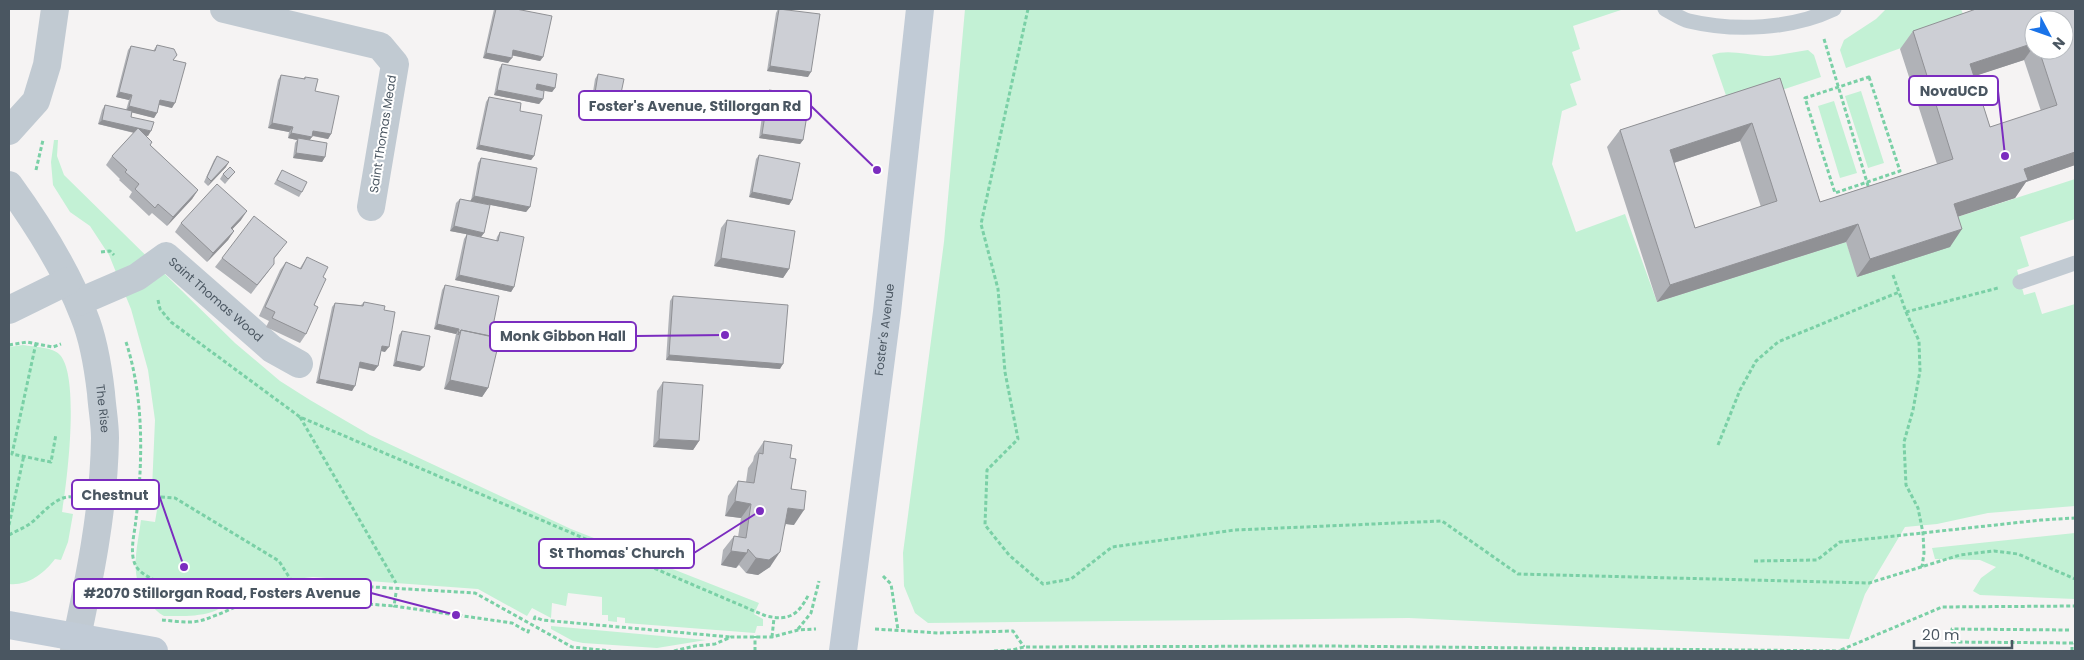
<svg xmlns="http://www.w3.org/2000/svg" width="2084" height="660" font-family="Poppins,sans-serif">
<rect width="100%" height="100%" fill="#f5f3f3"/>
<!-- green -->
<path fill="#c3f1d5" d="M965,9H1624L1573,26L1580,49L1572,52L1581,80L1570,84L1577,105L1562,111L1552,164L1576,232L1625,214L1657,302L1846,242L1858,277L1942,222L2075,179V219L2020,237L2029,266L2017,270L2024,295L2035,292L2042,314L2075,304V506L1988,513L1937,524L1905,527L1865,594L1849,639L1409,618L928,623L915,613L904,586L903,553L944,242Z
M1886,9H1961L1967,24L1846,68L1840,50L1844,40L1876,19Z
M1808,50L1814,55L1821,77L1730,107L1712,55C1727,49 1747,55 1764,56C1779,56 1793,52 1808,50Z
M1861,91L1884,163L1868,168L1845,96Z
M1834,101L1857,173L1840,178L1818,106Z
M54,140H58L57,156L64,175L235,343L280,381L310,400L370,435L571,529L759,603L754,614L763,619V626H757L755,633L625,623V618L617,617V622L608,621V615H602V597L568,593L566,606L552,603L551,618L532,608L527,616L478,589L313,577L296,579L240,600C229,601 223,608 212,612C196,617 179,616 164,616C158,613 154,608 149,603C128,579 137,550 141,520L155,522L158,504L152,489L155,420L148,370L131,309L109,255L90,226L70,212L53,185L51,162Z
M23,345C34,347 53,347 60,355C80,377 67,482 62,512L73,514L68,542L61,560L55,559C44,574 27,586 9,584V347Z
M2075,533V599L1980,595L1973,591L1981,578L1996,567L1980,560L1935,559L1932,548Z
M551,626L706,640L657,648L583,643L573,641L551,629Z"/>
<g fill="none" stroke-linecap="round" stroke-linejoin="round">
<!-- path -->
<path stroke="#7ad0a6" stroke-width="3" stroke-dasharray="4 2.5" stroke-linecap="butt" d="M1028,9L981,224L998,289L1005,372L1018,439L987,470L985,525L1009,555L1043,584L1071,579L1112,547L1235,530L1442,521L1518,574L1869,583L1960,555L1994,551L2018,554L2075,579
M1824,39L1869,189
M1869,77L1900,171L1835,193L1805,98Z
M36,170L43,140
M101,252L110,251L114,255
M1893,275L1906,312L1998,288
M158,300L160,309L171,322L300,417L766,616C790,621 798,615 809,594
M1906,312L1919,341L1920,371L1913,410L1904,442L1906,485L1918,508L1923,533L1924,553L1922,567
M126,342C144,397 143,461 136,519C135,533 127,558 139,570C156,586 178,585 199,590C211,593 223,601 233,607
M36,343L12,454L51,462L56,434
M9,345L27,342L53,347L61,344
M300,417L396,583
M1718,445L1740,390L1756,361L1778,342L1899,292
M148,496L175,498L279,561L291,580L295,593L315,600L394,606
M130,503L143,505
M9,525L24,455
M9,535C16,531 24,528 31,523C41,515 57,495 71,497
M1754,561L1817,560L1840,542L2041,520L2075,518
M883,576L891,584L898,630
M396,593L394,606L512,623L528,632L529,629
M162,620C175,621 190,624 203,620C238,609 287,577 323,584L475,593L572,647L611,651
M534,620L535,617L542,620L730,637
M798,629L811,613L819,581
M875,629L939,633L1013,631L1024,647
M2069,630L1952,629V642L2075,643
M772,637L774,618
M1841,650L1942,607L2075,606
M674,651L695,646L715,644L731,637H772L798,630L816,629
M755,651V636
M994,651L1012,650L1024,647L1329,646L1848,651
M2072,651V643"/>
<!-- service -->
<path stroke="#c1cad2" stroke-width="15" d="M1665,9C1673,13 1681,19 1689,21C1735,32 1792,29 1834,9
M2020,282L2075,263"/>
<!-- minor -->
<g stroke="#c1cad2" stroke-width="28">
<path d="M224,9L380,46L395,64L371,207"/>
<path d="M9,131L36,101L47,65L55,9"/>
<path id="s1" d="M9,185C38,225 66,269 84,316C94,340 98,367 101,393C102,408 105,423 105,438C104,510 89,581 74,651"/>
<path id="s2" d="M79,302L137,277L166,256L272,349L299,364"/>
<path d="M9,310L68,281"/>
</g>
<!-- secondary -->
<g stroke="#c1cbd6" stroke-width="28">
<path d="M9,625L154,651"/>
<path id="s3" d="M843,651L887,312L920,9"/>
</g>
</g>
<!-- wall -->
<path fill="#b0b2b7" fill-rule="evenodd" d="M494,9H516L543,57L540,61L512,55L508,63L483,58Z
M778,9L808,77L767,71L776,13Z
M2075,9V165L2026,182L2015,198L1958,216L1950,247L1857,277L1846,242L1657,302L1607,147L1620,130L1780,78L1820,202L1937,164L1900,49L1913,31ZM2034,20L2064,50H2034ZM2024,60L2041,111L1990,127L1974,76ZM1740,141L1761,207L1695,228L1674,163Z
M157,45L174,60L172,108L159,105L157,113L154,118L132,112L131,117L148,136H146L152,142L150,145L198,190L192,199L167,226L152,213L149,216L129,197L132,192L119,180L120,179L106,165L112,156L134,133L98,124L102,110L105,105L126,110L129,100L116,97L128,50L131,46L153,51Z
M502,64L555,88L552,92L538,90L543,99L539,104L494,95L499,69Z
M598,74L620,98L617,102L592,98L595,79Z
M281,75L303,79L305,77L315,91L331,134L328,139L312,136L310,140L325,157L322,162L293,158L295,143L297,140L288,138L289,132L268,128L278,80Z
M769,90L803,140L800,144L759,138L765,94Z
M489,97L520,111L534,156L531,160L476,149L486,102Z
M759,155L792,200L789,205L749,197L756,159Z
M217,156L226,167L208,186L204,182L214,160Z
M481,158L530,207L526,212L476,202L484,233L481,237L450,231L456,203L460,199L471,201L478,163Z
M282,170L302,192L299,197L274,184Z
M235,172L225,184L220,179L223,174Z
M241,220L232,229L234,231L228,240L207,262L175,232L181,223Z
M727,220L789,269L783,278L714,266L721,228Z
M500,232L514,287L511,292L455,280L464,239L467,234L496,241L497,237Z
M281,250L274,259L268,272L251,294L215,267L222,258Z
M307,257L323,277L306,334L300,343L266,327L269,321L259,316L280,270L286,262L300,268Z
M445,285L491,336L492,345L488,388L482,397L444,389L456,334L434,329L442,290Z
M673,296L780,369L666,360L670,301Z
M364,302L384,310L385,352L381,351L378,366L374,371L359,368L352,391L316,383L332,307L335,303L361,305Z
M402,331L420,371L393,366L399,335Z
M663,382L699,441L693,450L653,447L657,391Z
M764,441L790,458L794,525L786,524L770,567L758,575L746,573L739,565L736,568L721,565L723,550L734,536L738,537L741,518L725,516L728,496L738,481L746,482L748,468L753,461L754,456Z"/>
<!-- shaded-wall -->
<path fill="#909195" d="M2034,43V46L2024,60L1957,82L1970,64Z
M513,50L543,57L540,61L510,55Z
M486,53L512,58L508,63L483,58Z
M770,66L811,72L808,77L767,71Z
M537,84L555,88L552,92L534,89Z
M497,90L543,99L539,104L494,95Z
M119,92L132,95L129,100L116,97Z
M595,93L620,98L617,102L592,98Z
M160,100L175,103L172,108L157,104Z
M129,106L157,113L154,118L126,111Z
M102,120L151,131L148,136L98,124Z
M272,123L293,127L289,132L268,128Z
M1752,123L1740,141L1658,168L1670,150Z
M313,131L331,134L328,139L310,135Z
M291,133L312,137L308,142L298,138L297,140L288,138Z
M762,134L803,140L800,144L759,138Z
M479,145L534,156L531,160L476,149Z
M2075,152V165L2026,182L2015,198L1942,222L1954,204L2024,169Z
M296,153L325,157L322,162L293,158Z
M229,162L226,167L208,186L211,181Z
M198,190L192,199L167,226L173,217Z
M752,192L792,200L789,205L749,197Z
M474,196L530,207L526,212L470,201Z
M247,211L241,220L225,237L231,228Z
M1858,224L1846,242L1657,302L1670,285Z
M454,226L484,233L481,237L450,231Z
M1962,229L1950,247L1857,277L1870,259Z
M234,231L228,240L207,262L213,253Z
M721,258L789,269L783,278L714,266Z
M459,275L514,287L511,292L455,280Z
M437,324L459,329L456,334L434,329Z
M382,346L389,347L385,352L378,350Z
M669,355L783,364L780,369L666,360Z
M396,361L424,367L420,371L393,366Z
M360,362L378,366L374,371L357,367Z
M319,379L355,386L352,391L316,383Z
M450,380L488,388L482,397L444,389Z
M659,439L699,441L693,450L653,447Z
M735,501L751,504L741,518L725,516Z
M788,508L804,510L794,525L778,523Z
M731,551L747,553L736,568L721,565Z
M780,552L770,567L758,575L746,573L756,558Z"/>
<!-- building -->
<path fill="#cdcfd5" stroke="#909195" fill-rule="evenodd" d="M496,9H516L552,16L543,57L513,50L512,58L486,53Z
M779,9L820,14L811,72L770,66Z
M1976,9H2075V152L2024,169L2028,180L1954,204L1962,229L1870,259L1858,224L1670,285L1620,130L1780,78L1820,202L1953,159L1913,31ZM2034,20H2064V50H2039L2057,105L1990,127L1970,64L2034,43ZM1752,123L1777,201L1695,228L1670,150Z
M157,45L174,49L177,55L173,60L186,63L175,103L160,100L157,113L129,106L132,95L119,92L131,46L155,51Z
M502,64L557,74L555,88L537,84L536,89L544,91L543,99L497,90Z
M598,74L624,79L620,98L595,93Z
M281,75L305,79V77L318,79L315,91L339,96L331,134L313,131L312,137L291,133L293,127L272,123Z
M769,90L810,96L803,140L762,134Z
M489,97L521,103L520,111L542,115L534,156L479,145Z
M105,105L132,111L131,117L154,122L151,131L102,120Z
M138,128L152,142L150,145L198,190L173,217L158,204L155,208L135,189L139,184L125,172L127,170L112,156Z
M298,138L327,143L325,157L296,153Z
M759,155L800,163L792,200L752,192Z
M217,156L229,162L211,181L207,177Z
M481,158L537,168L530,207L474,196Z
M230,167L235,172L228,179L223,174Z
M282,170L307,182L302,192L277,180Z
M217,184L247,211L231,228L234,231L213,253L181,223Z
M460,199L490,205L484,233L454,226Z
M254,216L287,242L274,258V264L257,285L222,258Z
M727,220L795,231L789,269L721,258Z
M500,232L524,237L514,287L459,275L467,234L498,241Z
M307,257L328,267L323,277L326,279L314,305L318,307L306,334L272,318L275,312L265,307L286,262L301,269Z
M445,285L499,296L491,336L461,330L458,335L459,329L437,324Z
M673,296L788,305L783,364L669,355Z
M364,302L385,306L384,310L395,312L389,347L382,346L378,366L360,362L355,386L319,379L335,303L363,306Z
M461,330L493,337L492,345L498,346L488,388L450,380Z
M402,331L430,336L424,367L396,361Z
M663,382L703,385L699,441L659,439Z
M764,441L792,445L790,458L796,459L791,489L806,491L804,510L788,508L780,552L769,560L756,558L748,549L747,553L731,551L734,536L746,538L751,504L735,501L738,481L754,483L759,453L763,454Z"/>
<g text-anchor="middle" stroke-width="4" stroke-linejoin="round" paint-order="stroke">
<!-- street labels -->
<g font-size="12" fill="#4a5661" stroke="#fff">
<text transform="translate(383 134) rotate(-81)" y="4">Saint Thomas Mead</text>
<text dy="4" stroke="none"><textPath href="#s2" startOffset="165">Saint Thomas Wood</textPath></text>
<text dy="4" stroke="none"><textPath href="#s3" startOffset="324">Foster's Avenue</textPath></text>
<text dy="4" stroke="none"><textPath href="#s1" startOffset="246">The Rise</textPath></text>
</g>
</g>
<!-- callouts -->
<path fill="none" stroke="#7b2cbf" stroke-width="2" d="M2005 156L1998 91M877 170L811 106M725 335L636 336M184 567L159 495M760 511L694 553M456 615L371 593"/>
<g fill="#7b2cbf" stroke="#fff" stroke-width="2">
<circle cx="2005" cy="156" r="5"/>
<circle cx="877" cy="170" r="5"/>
<circle cx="725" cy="335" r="5"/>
<circle cx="184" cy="567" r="5"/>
<circle cx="760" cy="511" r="5"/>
<circle cx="456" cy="615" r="5"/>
</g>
<g fill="#fff" stroke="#7b2cbf" stroke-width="2">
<rect x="1909" y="76" width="89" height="29" rx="5"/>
<rect x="579" y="91" width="232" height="29" rx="5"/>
<rect x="490" y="322" width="146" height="29" rx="5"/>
<rect x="72" y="480" width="87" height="29" rx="5"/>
<rect x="539" y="539" width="155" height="29" rx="5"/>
<rect x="74" y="579" width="297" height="29" rx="5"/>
</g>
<g font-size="14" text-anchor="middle" font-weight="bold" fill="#4a5661">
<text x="1954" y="96">NovaUCD</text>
<text x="695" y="111">Foster's Avenue, Stillorgan Rd</text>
<text x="563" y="341">Monk Gibbon Hall</text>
<text x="115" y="500">Chestnut</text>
<text x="617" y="558">St Thomas' Church</text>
<text x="222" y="598">#2070 Stillorgan Road, Fosters Avenue</text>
</g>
<!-- border -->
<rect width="2084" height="660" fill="none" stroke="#4a5661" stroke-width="20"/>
<!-- north arrow -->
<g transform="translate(2049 35) rotate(131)"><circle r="24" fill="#ffffff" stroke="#b7bbc0"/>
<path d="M0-4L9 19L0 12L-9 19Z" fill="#1a73e8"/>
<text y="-8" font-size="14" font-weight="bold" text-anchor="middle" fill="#4a5661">N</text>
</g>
<!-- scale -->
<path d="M1914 640v8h98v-8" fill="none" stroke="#4a5661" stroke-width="2.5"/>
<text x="1922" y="640" font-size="15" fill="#4a5661" stroke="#ffffff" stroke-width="4" paint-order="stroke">20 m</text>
</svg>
